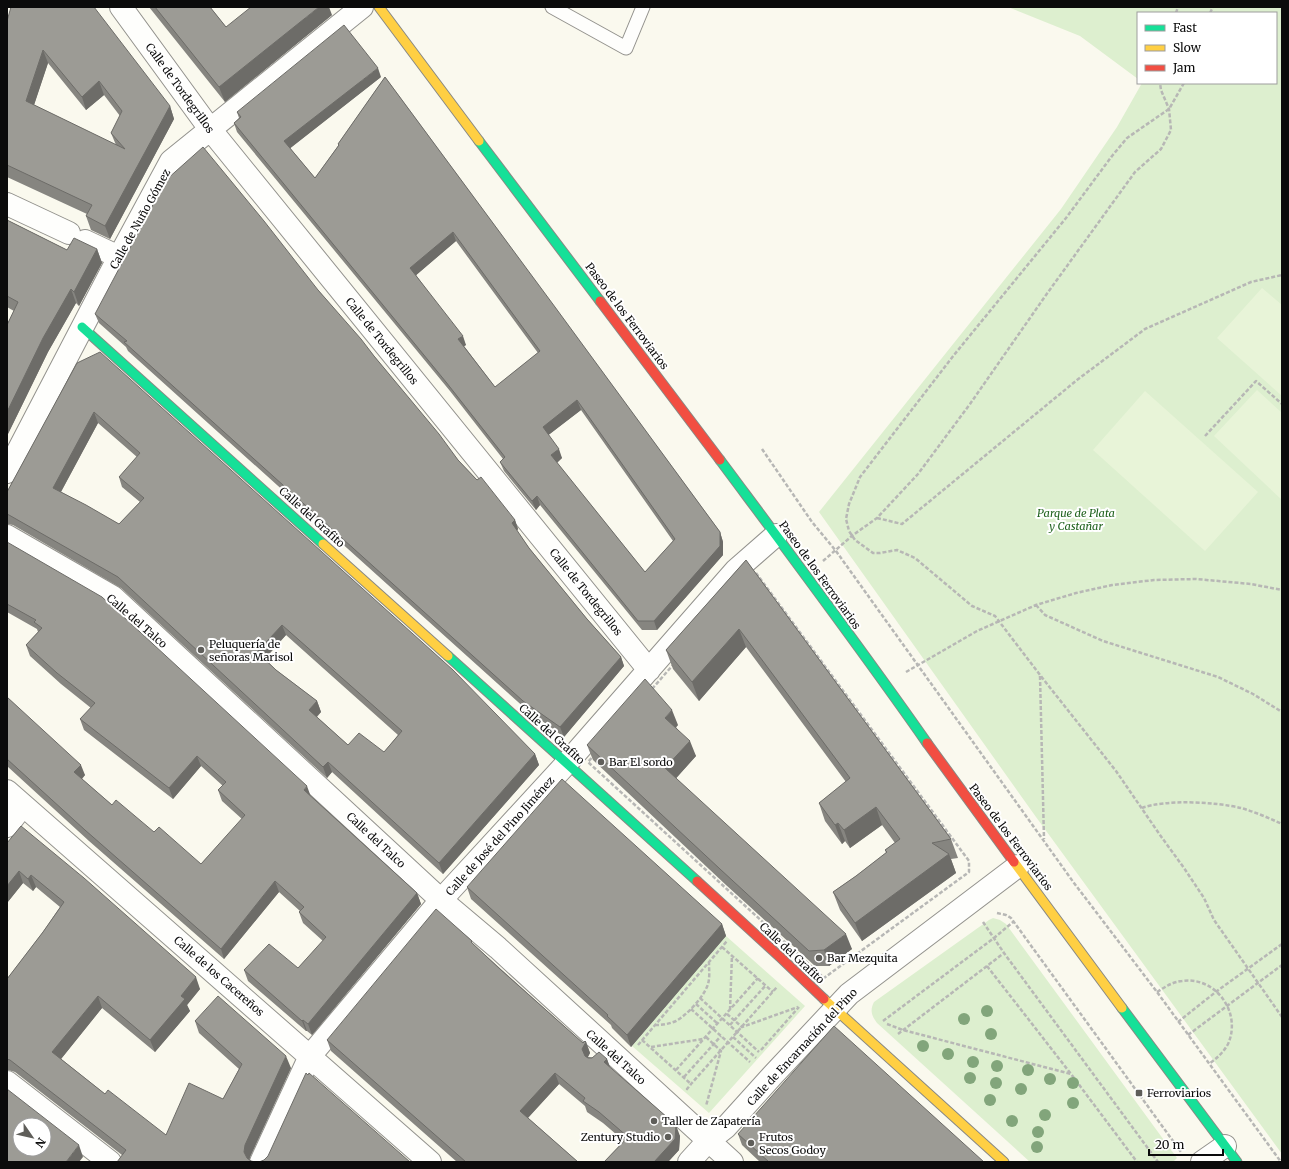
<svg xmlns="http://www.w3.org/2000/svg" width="1289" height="1169" font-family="Merriweather,serif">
<rect width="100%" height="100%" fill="#faf9ee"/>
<!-- green -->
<path fill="#ddefcf" d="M1008,7H1282V1154L1036,817L819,512L1061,209L1117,127L1142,83H1276V13H1138V79L1080,36Z
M993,918L1000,920L1006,924L1177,1158L1173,1162H1030L877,1023C871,1015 870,1010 874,1002L989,920Z
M726,936L805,1006L709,1113L632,1046Z"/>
<!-- pitch -->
<path fill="#e8f4d8" d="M1262,288L1282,305V396L1217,338Z
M1257,390L1282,413V500L1214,436Z
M1145,391L1258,492L1205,551L1093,450Z"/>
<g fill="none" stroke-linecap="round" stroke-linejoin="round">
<defs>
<path id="lane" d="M552,7L626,48L643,7"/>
<path id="street" d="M121,7L210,129L649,670
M7,204L69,233
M85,241L119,257
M7,472L119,257L171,161L362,7
M7,536L113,597L441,900L498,948L732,1162
M7,791L430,1162
M7,826L23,805
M7,1082L110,1162
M261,1162L310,1056L441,900L567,763L736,570L776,535
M689,1162L708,1141L726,1127L772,1076L849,994L1018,866
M1202,1162L1225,1146"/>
<path id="fast" d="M479,141L600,301
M82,327L323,544
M720,460C790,554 860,647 927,743
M448,656L697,881
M1122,1008L1237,1162"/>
<path id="slow" d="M379,7L479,141
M323,544L448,656
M1014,862L1122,1008
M824,999L1004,1162"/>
<path id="jam" d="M600,301L720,460
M927,743L1014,862
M697,881L780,957L824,999"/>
</defs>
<!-- lane casing -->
<use href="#lane" stroke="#93928d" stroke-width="15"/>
<!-- street casing -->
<use href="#street" stroke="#93928d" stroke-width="24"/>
<!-- fast casing -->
<use href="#fast" stroke="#898984" stroke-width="11"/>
<!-- slow casing -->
<use href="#slow" stroke="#898984" stroke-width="11"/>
<!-- jam casing -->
<use href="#jam" stroke="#898984" stroke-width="11"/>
<!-- path -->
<path stroke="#b7b7b5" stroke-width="2.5" stroke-dasharray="4 2" stroke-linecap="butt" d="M1176,13L1178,7
M1210,13L1213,7
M1184,83L1169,109L1127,138L1112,156L1066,218L954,355L860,477L849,504L846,519L849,531L855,540L873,553H880L897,550L915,558L972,606L995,616L1040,675L1116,771L1160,835L1184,868L1204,898L1214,920L1282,1017
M1205,436L1256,381L1282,404
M762,449L812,522L836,551L1074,883L1157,992L1281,1162
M877,518L902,524L1077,380L1145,329L1251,282L1282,275
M823,561L853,535L877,518L918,474L970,404L1046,295L1135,172L1161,149L1171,130L1169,109L1161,90L1160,83
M756,573L969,861V872L824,978L588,762L750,577Z
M1036,605L1045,615L1103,641L1218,677L1253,694L1282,712
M906,672L977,631L1036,605L1076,593L1112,585L1154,580L1196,579L1251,584L1282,590
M1040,676L1044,839
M1142,808C1166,799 1216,802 1241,808C1255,812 1269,818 1282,824
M997,913L1006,915L1011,918L1181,1152
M983,922L1004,953L1158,1162
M722,947L773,992
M987,966L1071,1074
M1157,992C1165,987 1172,982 1182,981C1216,976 1242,1013 1228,1044C1223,1053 1217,1058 1209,1064
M700,998L759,1052
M696,1004L718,1024
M691,1009L750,1062
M730,1010L732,955
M727,1014L742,1027L798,1007
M883,1021L994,938L1013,922
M1178,1022L1217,991L1282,944
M887,1024L903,1030L1071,1074L1137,1162
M655,1025C662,1025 669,1024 676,1021C687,1015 704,997 708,984C710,977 709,970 709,963
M730,1025L766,985
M898,1034L1004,953
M1188,1035L1282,965
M706,1037L721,1051L706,1106
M733,1037L756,1058
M642,1040L691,1084
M638,1045L727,941
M651,1047L703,1039
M761,1050L799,1007
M676,1070L758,978
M684,1077L721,1036
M688,1089H687L691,1084L777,987"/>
<!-- lane -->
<use href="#lane" stroke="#fefefc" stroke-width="13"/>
<!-- street -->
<use href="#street" stroke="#fefefc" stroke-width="22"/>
<!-- fast -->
<use href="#fast" stroke="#16e098" stroke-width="9"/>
<!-- slow -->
<use href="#slow" stroke="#ffcf43" stroke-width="9"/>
<!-- jam -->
<use href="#jam" stroke="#f24e42" stroke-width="9"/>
</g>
<!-- trees -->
<g fill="#82a57b">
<circle cx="987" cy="1011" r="6"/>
<circle cx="964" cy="1019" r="6"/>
<circle cx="991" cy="1034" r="6"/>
<circle cx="923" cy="1046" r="6"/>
<circle cx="948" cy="1054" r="6"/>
<circle cx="973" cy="1062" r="6"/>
<circle cx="997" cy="1066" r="6"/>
<circle cx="1028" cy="1070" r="6"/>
<circle cx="970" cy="1078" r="6"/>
<circle cx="1050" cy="1079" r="6"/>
<circle cx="996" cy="1083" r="6"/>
<circle cx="1073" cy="1083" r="6"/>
<circle cx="1021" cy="1089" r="6"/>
<circle cx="990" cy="1100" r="6"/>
<circle cx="1073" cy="1103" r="6"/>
<circle cx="1045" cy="1115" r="6"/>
<circle cx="1012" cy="1121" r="6"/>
<circle cx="1038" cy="1132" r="6"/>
<circle cx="1037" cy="1147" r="6"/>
</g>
<!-- wall -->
<path fill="#868580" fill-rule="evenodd" d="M149,7H210L226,27L332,15L225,102Z
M7,21L170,106L174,119L110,239L91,230L86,216L87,214L7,177ZM48,63L86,110L104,95L120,116L111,133L116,145L34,105Z
M381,77L290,148L315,178L338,146V144L385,77L720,532L723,542V555L657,630H642L540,505L536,510L504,471L500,462L503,459L450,391L237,132L234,123L239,118L237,112ZM456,241L538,353L495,387L464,346L466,345L416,275ZM581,410L673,541L645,572L557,463L562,458L548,435Z
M7,220L67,250L97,249L102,263L79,306L76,303L48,352L7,436V325L14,311L7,307Z
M318,290L374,356L458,460L515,520L518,529L517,531L529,548L587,619L621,657L624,666L564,737L527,710L128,351L126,347L99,323L95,314Z
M77,363L535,754L539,765L443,874L332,772L327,778L121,588L13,525L7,524V492ZM98,423L137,457L119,477L122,487L140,502L119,524L61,492ZM286,635L398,735L384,752L348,745L317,717L321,712L317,701L276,670L265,659Z
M7,542L311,796L417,893L421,904L312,1035L307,1031H306L248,981L244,970L298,968L323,941L303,923L299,912L300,911L279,892L224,959L89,841L7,766V697L85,775L82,779L112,805L201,864L242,819L222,801L218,790L223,786L201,766L173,799L84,730L80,719L91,708L61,684L30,656L26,645L38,632L37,629L7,612Z
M746,560L951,839L958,858L951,859L956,873L862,941L840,910L833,892L856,876L886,853L885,850L895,843L882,825L850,848L845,841L842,844L825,821L819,803L846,782L746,647L699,701L673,669L666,650Z
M678,725L676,727L696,756L676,778L852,949L829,966H815L726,885L593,760L587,745Z
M7,843L200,989L187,1005L190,1011L155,1052L102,1008L61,1059L105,1094L166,1135L223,1099L239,1069L199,1033L195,1021L291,1068L250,1157L249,1160L122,1155L15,1072L8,1070H7V979L43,932L60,907L36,887L33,891L23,883L7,903Z
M467,887L722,924L726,936L631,1047L612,1028L611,1025L471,899Z
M473,944L583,1043L586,1042L590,1053L588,1057L607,1059L610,1068L680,1136L679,1150L668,1162H604L624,1141L603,1123L587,1112L585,1106L559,1084L528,1118L578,1162H457L331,1051L327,1040Z
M738,1134L984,1162H760L742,1145Z"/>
<!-- shaded-wall -->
<path fill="#6d6c68" d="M319,7H329L332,15L225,102L219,87Z
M43,50L48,63L31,114L26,101Z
M378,68L381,77L288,150L284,141Z
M99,81L104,95L86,110L82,97Z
M170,106L174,119L110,239L105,226Z
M453,232L456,241L414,277L410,268Z
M97,249L102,263L79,306L74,292Z
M71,289L76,303L48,352L7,436V412L43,338Z
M463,336L466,345L461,348L458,339Z
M577,400L581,410L546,437L543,427Z
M94,412L98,423L57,499L53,488Z
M559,449L562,458L554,465L551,455Z
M537,496L540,505L536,510L532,501Z
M515,520L518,529L515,533L512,523Z
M720,532L723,542V555L657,630L654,621Z
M282,625L286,635L261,662L257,652Z
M739,629L746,647L699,701L692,682Z
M621,657L624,666L564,737L560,727Z
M317,701L321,712L313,720L309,710Z
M672,710L678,725L671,733L665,718Z
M690,741L696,756L671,784L665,768Z
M535,754L539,765L443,874L439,863Z
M197,756L201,766L173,799L169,788Z
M328,762L332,772L327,778L323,767Z
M81,765L85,775L78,783L74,772Z
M307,786L311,797L304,790Z
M876,807L882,825L850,848L844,830Z
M838,823L845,841L842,844L835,825Z
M949,854L956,873L862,941L855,923Z
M19,871L23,883L7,903V886Z
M31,875L36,887L33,891L28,879Z
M275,881L279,892L224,959L221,949Z
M417,893L421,904L312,1035L308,1024Z
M722,924L726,936L631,1047L627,1035Z
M846,934L852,949L829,966L824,950Z
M196,977L200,989L187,1005L190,1011L155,1052L150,1040L181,996Z
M98,996L102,1008L57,1064L52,1052Z
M303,1020L307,1031H306L302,1021Z
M586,1042L590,1053L586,1060L582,1049Z
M286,1056L291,1068L250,1157L249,1162L244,1152L245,1145Z
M607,1059L611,1070L604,1062Z
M555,1073L559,1084L524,1122L520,1111Z
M676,1125L680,1136L679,1150L668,1162H654Z
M79,1145L83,1157L79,1162H66Z"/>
<!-- building -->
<path fill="#9c9b95" stroke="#6d6c68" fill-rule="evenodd" d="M11,7H94L170,106L105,226L86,216L92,205L7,165V21ZM43,50L82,97L99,81L122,111L111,133L125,149L26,101Z
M155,7H210L226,27L251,7H319L219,87Z
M344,25L378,68L284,141L315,178L339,145L338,144L385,77L555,307L720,532V546L654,621H638L537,496L532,501L500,462L505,457L446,382L234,123L241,117L237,112ZM453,232L540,351L495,387L458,339L463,336L410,268ZM577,400L675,539L645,572L551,455L559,449L543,427Z
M203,147L264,221L318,290L361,339L374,356L439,434L458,460L477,480L481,477L515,520L512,523L529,548L587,619L621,657L560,727L523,701L124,342L127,341L95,314L166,180Z
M7,220L67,250L74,238L97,249L74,292L71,289L43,338L7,412V325L18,302L7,296Z
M100,352L453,670L535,754L439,863L328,762L323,767L118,577L9,515L7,514V492L77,363ZM94,412L140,453L119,477L144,498L119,524L86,505L53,488ZM282,625L402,731L384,752L359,733L348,745L309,710L317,701L276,670L257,652Z
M7,542L102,597L307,786L304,790L417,893L308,1024L303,1020L302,1021L244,970L269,944L298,968L326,937L299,912L304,907L275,881L221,949L85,830L7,759V697L81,765L74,772L112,805L116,800L154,832L159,827L201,864L245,815L218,790L226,782L197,756L169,788L80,719L95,703L57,673L26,645L42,628L34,622L36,620L7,604Z
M746,560L951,839L932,843L949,854L855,923L833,892L856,876L887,852L885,850L900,839L876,807L844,830L838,823L835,825L819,803L850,778L739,629L692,682L666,650Z
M645,679L672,710L665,718L690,741L665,768L846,934L824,950L809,951L720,869L587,745Z
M562,779L722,924L627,1035L607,1016L608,1015L467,887Z
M21,826L84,878L196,977L181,996L185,999L150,1040L98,996L52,1052L105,1094L108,1090L166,1135L189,1083L223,1099L242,1064L195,1021L218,996L286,1056L245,1145L244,1152L247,1158L251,1161L255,1162H117L126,1150L10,1060L7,1059V979L43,932L64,902L31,875L28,879L19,871L7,886V843Z
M436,909L472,941L471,942L501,970L583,1043L585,1041L586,1042L582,1049L585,1056L588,1058H592L599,1052L607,1059L604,1062L676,1125L675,1139L654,1162H604L628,1137L599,1112L583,1101L585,1098L555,1073L520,1111L578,1162H466L327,1040Z
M834,1026L984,1162H769L738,1134Z
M306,1073L308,1075L309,1073L410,1162H259L264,1160L268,1156Z
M7,1089L79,1145L66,1162H7ZM20,1125H44V1149H20Z"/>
<!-- markers -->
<g fill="#5f5e5a" stroke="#fff" stroke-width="1.5">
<circle cx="201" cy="650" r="4"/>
<circle cx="601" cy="762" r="4"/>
<circle cx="819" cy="958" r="4"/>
<rect x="1135" y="1089" width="8" height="8" rx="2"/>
<circle cx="654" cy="1121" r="4"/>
<circle cx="668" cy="1137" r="4"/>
<circle cx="751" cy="1143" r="4"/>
</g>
<g text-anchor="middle" stroke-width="4" stroke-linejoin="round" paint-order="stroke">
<!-- street labels -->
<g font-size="11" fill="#0b0b0b" stroke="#fff">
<text transform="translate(180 88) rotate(54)" y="4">Calle de Tordegrillos</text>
<text transform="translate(140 219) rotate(-61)" y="4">Calle de Nuño Gómez</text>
<text transform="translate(627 316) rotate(53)" y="4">Paseo de los Ferroviarios</text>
<text transform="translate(382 341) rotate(51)" y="4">Calle de Tordegrillos</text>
<text transform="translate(312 517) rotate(42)" y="4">Calle del Grafito</text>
<text transform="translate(820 575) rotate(54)" y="4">Paseo de los Ferroviarios</text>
<text transform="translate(586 592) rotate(51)" y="4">Calle de Tordegrillos</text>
<text transform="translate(137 621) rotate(41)" y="4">Calle del Talco</text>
<text transform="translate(552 734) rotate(42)" y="4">Calle del Grafito</text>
<text transform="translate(500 836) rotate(-48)" y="4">Calle de José del Pino Jiménez</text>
<text transform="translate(1011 837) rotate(53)" y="4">Paseo de los Ferroviarios</text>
<text transform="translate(376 840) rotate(43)" y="4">Calle del Talco</text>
<text transform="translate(792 953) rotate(43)" y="4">Calle del Grafito</text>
<text transform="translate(219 976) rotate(41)" y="4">Calle de los Cacereños</text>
<text transform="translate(802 1047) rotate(-47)" y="4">Calle de Encarnación del Pino</text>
<text transform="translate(616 1057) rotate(42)" y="4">Calle del Talco</text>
</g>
<!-- park labels -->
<g font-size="11" font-style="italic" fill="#1f611d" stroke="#fff">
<text x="1076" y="517">Parque de Plata<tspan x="1076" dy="13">y Castañar</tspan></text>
</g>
<!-- poi labels -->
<g font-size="11" fill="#0b0b0b" stroke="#fff" text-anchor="start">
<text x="209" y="648">Peluquería de<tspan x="209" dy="13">señoras Marisol</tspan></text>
<text x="609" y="766">Bar El sordo</text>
<text x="827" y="962">Bar Mezquita</text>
<text x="1147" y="1097">Ferroviarios</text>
<text x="662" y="1125">Taller de Zapatería</text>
<text x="660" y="1141" text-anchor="end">Zentury Studio</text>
<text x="759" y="1141">Frutos<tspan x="759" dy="13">Secos Godoy</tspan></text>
</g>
</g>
<!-- border -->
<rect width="1289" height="1169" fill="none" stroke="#0b0b0b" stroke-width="16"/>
<!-- legend -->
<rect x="1137" y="12" width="140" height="72" fill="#ffffff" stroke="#9d9d9d"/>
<rect x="1145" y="25" width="20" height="6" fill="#16e098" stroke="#9d9d9d"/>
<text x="1173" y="32" font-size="12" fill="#0b0b0b">Fast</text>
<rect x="1145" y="45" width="20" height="6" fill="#ffcf43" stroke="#9d9d9d"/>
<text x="1173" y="52" font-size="12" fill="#0b0b0b">Slow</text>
<rect x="1145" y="65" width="20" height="6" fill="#f24e42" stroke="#9d9d9d"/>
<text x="1173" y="72" font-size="12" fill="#0b0b0b">Jam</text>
<!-- north arrow -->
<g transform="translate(32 1137) rotate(124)"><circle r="19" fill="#ffffff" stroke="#9d9d9d"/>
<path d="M0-3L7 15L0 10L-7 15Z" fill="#5f5e5a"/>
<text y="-6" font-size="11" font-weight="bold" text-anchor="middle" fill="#0b0b0b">N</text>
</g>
<!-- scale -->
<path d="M1149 1149v6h74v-6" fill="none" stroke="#0b0b0b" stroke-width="2"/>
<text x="1155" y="1149" font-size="12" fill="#0b0b0b" stroke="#ffffff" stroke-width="3" paint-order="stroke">20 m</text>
</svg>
